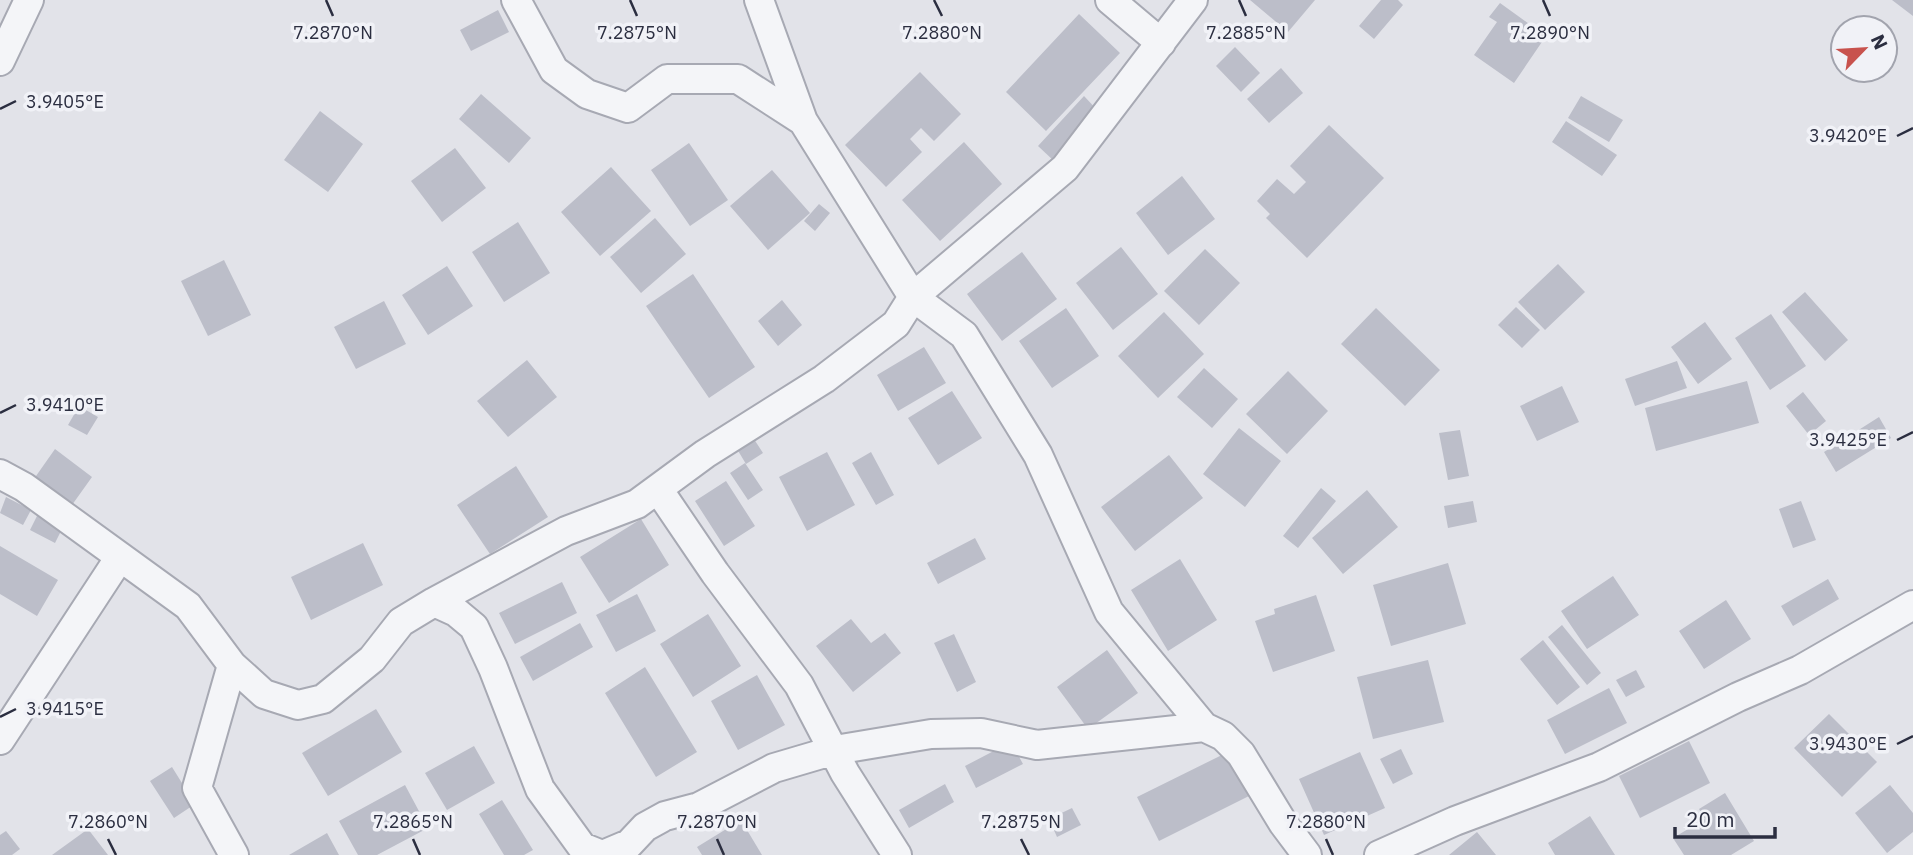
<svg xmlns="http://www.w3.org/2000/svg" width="1913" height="855" font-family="'IBM Plex Sans',sans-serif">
<rect width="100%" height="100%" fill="#e2e3e9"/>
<!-- building -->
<path fill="#bcbec9" d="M1250,0H1315L1288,32Z
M1381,0H1398L1403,5L1374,39L1359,26Z
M1892,0H1913V16Z
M1500,3L1546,36L1514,83L1474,55L1497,22L1489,17Z
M498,10L509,32L471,51L460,30Z
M1079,14L1120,53L1046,131L1006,92Z
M1235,47L1260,73L1241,92L1216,66Z
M1281,68L1303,93L1269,123L1247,99Z
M920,72L961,114L934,141L921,128L910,139L922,152L886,187L845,145Z
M481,94L531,138L509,163L459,119Z
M1084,96L1099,112L1054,161L1038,146Z
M1581,96L1623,120L1609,142L1568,118Z
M320,111L363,144L328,192L284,160Z
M1566,121L1617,155L1602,176L1552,142Z
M1329,125L1384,178L1307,258L1266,218L1270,214L1257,201L1277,179L1294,194L1306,182L1290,166Z
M964,142L1002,184L940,241L902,200Z
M689,143L728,200L690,226L651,170Z
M455,148L486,188L442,222L411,181Z
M611,167L651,211L600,256L561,212Z
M772,170L810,213L768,250L730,206Z
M1182,176L1215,219L1168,255L1136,213Z
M819,204L830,213L815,231L804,221Z
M655,218L686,254L641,293L610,257Z
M518,222L550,273L504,302L472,252Z
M1121,247L1158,294L1113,330L1076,283Z
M1205,249L1240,283L1199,325L1164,291Z
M1022,252L1057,299L1002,341L967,294Z
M224,260L251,315L208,336L181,281Z
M1558,264L1585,292L1545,330L1518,302Z
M447,266L473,306L428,335L402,295Z
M693,274L755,367L709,398L646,306Z
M1805,292L1848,340L1825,361L1782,312Z
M782,300L802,325L778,346L758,321Z
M384,301L406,344L356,369L334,327Z
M1516,307L1540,330L1522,348L1498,325Z
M1066,308L1099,356L1052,388L1019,341Z
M1376,308L1440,370L1405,406L1341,344Z
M1164,312L1204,354L1158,398L1118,356Z
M1771,314L1806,366L1770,390L1735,338Z
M1705,322L1732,359L1698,384L1671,347Z
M924,347L946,383L898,411L877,375Z
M527,360L557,397L508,437L477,401Z
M1677,361L1687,388L1635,406L1625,379Z
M1204,368L1238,399L1212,428L1177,397Z
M1288,371L1328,411L1287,454L1246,414Z
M1747,381L1759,423L1656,451L1645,408Z
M1562,386L1579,422L1537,441L1520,406Z
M952,391L982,438L938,465L908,418Z
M1803,392L1826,421L1809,435L1786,406Z
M79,406L98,417L87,435L68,425Z
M1879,417L1891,438L1836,472L1824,452Z
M1239,428L1281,461L1245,507L1203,474Z
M1460,430L1469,476L1448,480L1439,433Z
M750,433L763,453L746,464L734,444Z
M55,449L92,477L67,512L29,486Z
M827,452L855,505L807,531L779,477Z
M871,452L894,495L876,505L852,463Z
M1169,455L1203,498L1135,551L1101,507Z
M745,463L763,490L748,500L730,473Z
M516,466L548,517L490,554L457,505Z
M726,481L755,526L724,546L695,501Z
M1321,488L1336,501L1298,548L1283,536Z
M1367,490L1398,527L1343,574L1312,538Z
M6,497L31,510L23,525L0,513Z
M1473,501L1477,522L1448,528L1444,506Z
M1801,501L1816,540L1793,548L1779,509Z
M38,514L63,527L55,543L30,530Z
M641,519L669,565L609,603L580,557Z
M975,538L986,559L938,584L927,563Z
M363,543L383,585L311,620L291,577Z
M0,546L58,580L37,616L0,594Z
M1180,559L1217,620L1168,651L1131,590Z
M1448,563L1466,624L1391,646L1373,585Z
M1613,576L1639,615L1587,649L1561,611Z
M1828,579L1839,599L1793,626L1781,606Z
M562,582L577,613L515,644L499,613Z
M637,594L656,631L616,652L596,615Z
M1316,595L1335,651L1273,672L1255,621L1275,614L1274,609Z
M1726,600L1751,639L1704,669L1679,631Z
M708,614L741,666L693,697L660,644Z
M851,619L871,643L885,633L901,653L853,692L816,646Z
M580,623L593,647L533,681L520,657Z
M1562,625L1601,673L1587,685L1548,637Z
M954,634L976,682L957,692L934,643Z
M1543,640L1580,687L1557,705L1520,659Z
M1107,650L1138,693L1088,729L1057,687Z
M1428,660L1444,722L1373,739L1357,677Z
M645,667L697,752L656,777L605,693Z
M1636,670L1645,687L1626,697L1616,680Z
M757,675L785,725L738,750L711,701Z
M1609,688L1627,723L1565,754L1547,720Z
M376,709L402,752L328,796L302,753Z
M1829,714L1877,762L1842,797L1794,748Z
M1689,741L1710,783L1640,818L1619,776Z
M1011,742L1023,764L976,788L965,766Z
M474,746L495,783L447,810L425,773Z
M1401,749L1413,774L1393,784L1380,759Z
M1228,752L1249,796L1159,841L1137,797Z
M1360,752L1385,808L1324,835L1299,779Z
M172,767L195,804L174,818L150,781Z
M945,784L954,802L909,828L899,810Z
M405,785L428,828L377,855H358L339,821Z
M1890,785L1913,813V832L1887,853L1855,813Z
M1725,793L1754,841L1731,855H1684L1673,838L1705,819L1699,809Z
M502,800L533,850L524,855H504L479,814Z
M1072,808L1081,825L1057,837L1049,819Z
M1590,816L1615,855H1555L1548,843Z
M741,820L762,855H702L697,847Z
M88,829L108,855H52Z
M6,831L20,849L12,855H0V835Z
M1477,832L1496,855H1449Z
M327,833L339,855H289Z"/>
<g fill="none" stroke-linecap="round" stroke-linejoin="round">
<defs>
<path id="street" d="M516,0L554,70L587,94L628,108L667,79H738L803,121
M759,0L803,121L913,297L964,335L1038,455L1109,612L1204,727
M1110,0L1161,43
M0,61L29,0
M0,474L24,487L188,606L232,665L264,694L298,705L323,699L372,659L401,622L434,602L566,531L637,504L705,454L824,379L896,324L913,297L1065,168L1193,0
M658,489L715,573L799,685L845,773L897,855
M434,602L456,612L474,627L493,668L540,789L582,847L602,855
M232,665L197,788L234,855
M0,740L120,557
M603,855L629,844L645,827L665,816L699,807L774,768L835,750L931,734L981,733L1037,745L1204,727L1223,736L1241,754L1283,823L1307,855
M1379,855L1455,821L1599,767L1738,697L1800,670L1913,605"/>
</defs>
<!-- street casing -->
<use href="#street" stroke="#a7a9b3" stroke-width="32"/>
<!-- street -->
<use href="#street" stroke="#f4f5f8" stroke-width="28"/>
</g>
<!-- ticks -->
<path fill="none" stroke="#2b2e40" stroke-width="2.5" d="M326,0L333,16M630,0L637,16M934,0L942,16M1239,0L1246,16M1543,0L1550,16M0,109L16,101M1897,136L1913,128M0,413L16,405M1897,440L1913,432M0,717L16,709M1897,744L1913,736M108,839L116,855M413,839L420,855M717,839L724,855M1021,839L1029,855M1326,839L1333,855"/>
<g font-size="18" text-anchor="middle" fill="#2b2e40" stroke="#f1f2f7" stroke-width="7" stroke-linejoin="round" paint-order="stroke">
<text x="333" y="39">7.2870°N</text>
<text x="637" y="39">7.2875°N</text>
<text x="942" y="39">7.2880°N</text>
<text x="1246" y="39">7.2885°N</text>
<text x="1550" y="39">7.2890°N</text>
<text x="65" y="108">3.9405°E</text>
<text x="1848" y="142">3.9420°E</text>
<text x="65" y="411">3.9410°E</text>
<text x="1848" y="446">3.9425°E</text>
<text x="65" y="715">3.9415°E</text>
<text x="1848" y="750">3.9430°E</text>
<text x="108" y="828">7.2860°N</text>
<text x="413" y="828">7.2865°N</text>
<text x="717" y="828">7.2870°N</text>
<text x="1021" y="828">7.2875°N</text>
<text x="1326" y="828">7.2880°N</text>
</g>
<!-- north arrow -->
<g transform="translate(1864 49) rotate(65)"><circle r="33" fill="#f1f2f7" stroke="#a2a4ae" stroke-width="2"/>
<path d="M0-5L12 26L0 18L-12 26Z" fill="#c8524d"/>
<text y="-10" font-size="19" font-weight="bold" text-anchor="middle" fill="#2b2e40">N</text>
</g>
<!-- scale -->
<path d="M1675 827v10h100v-10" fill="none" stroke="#2b2e40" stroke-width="3.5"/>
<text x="1686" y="827" font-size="21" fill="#2b2e40" stroke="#f1f2f7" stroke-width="5" paint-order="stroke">20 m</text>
</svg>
